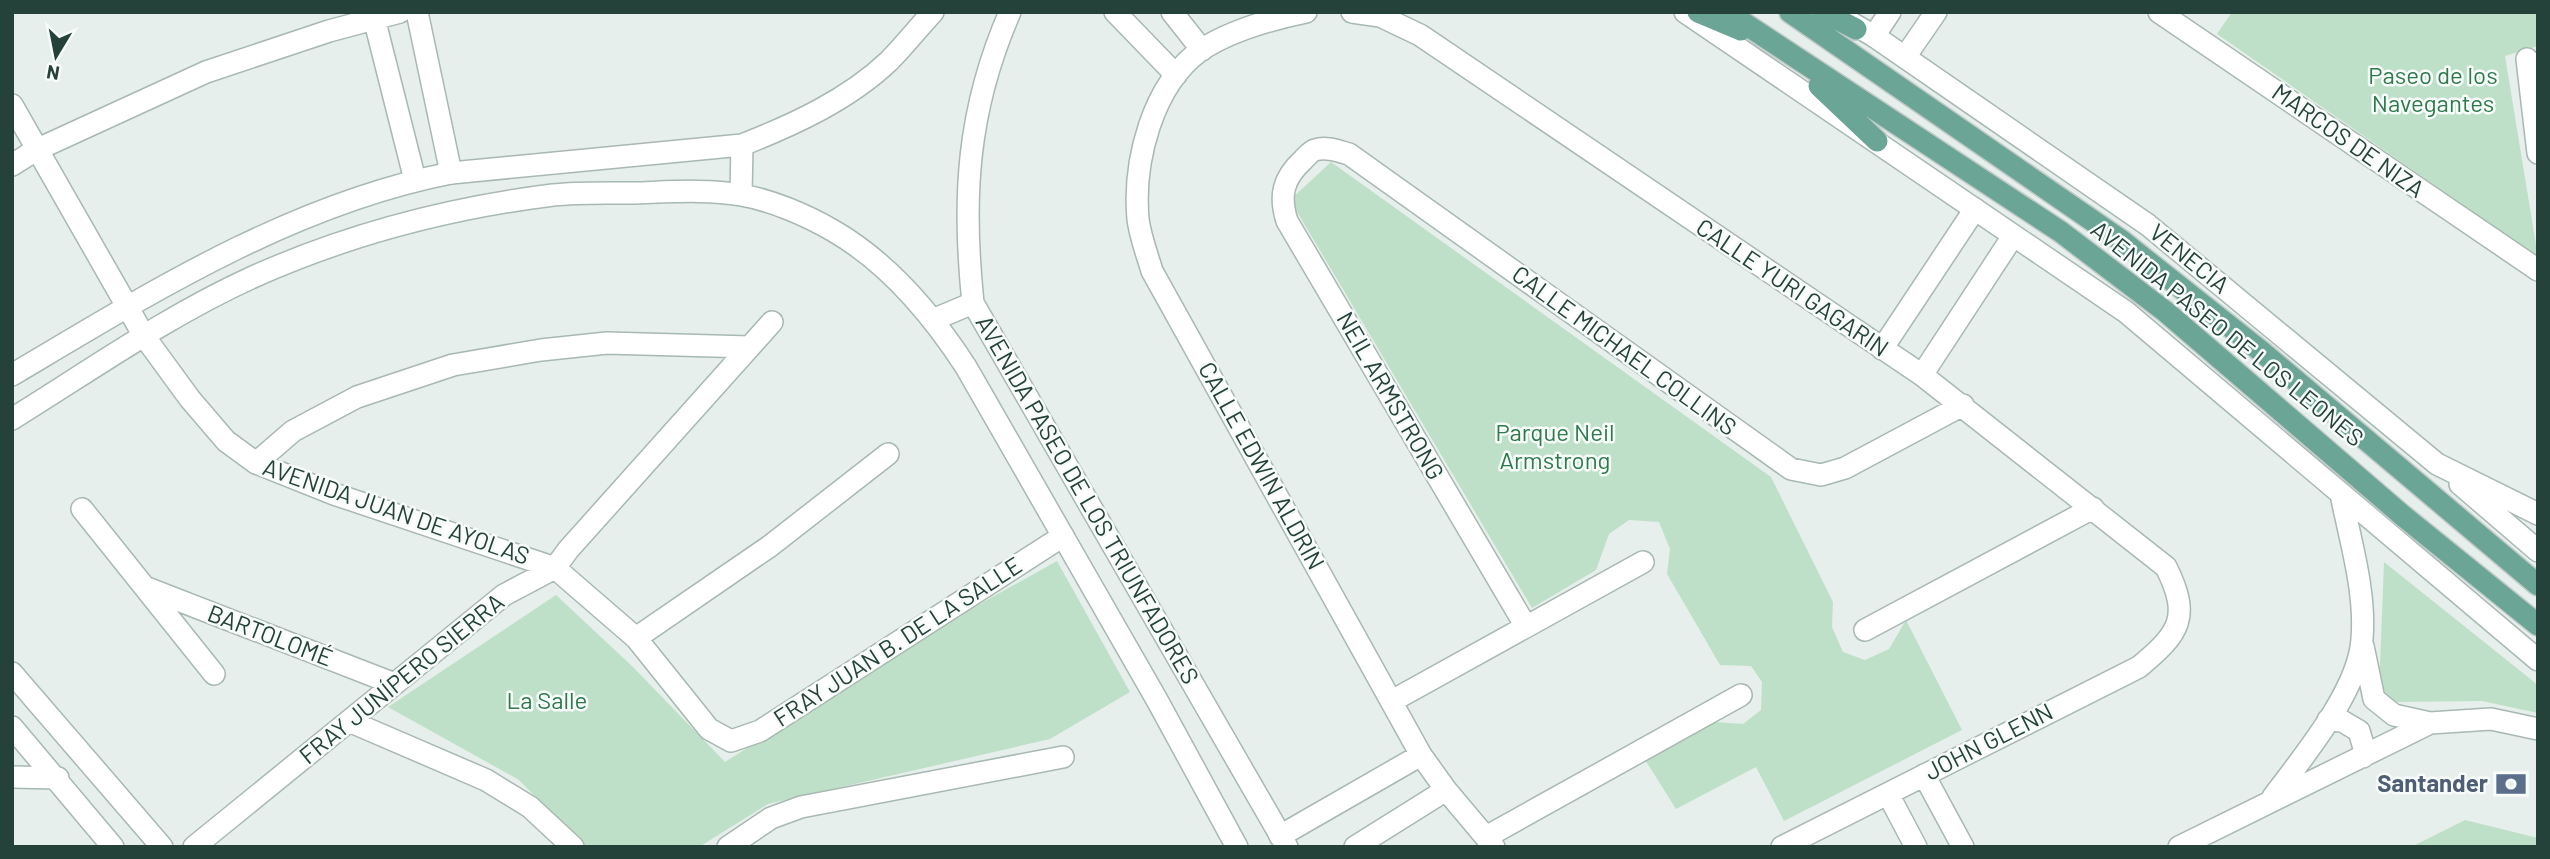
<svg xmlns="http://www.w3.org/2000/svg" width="2550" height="859" font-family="Barlow,sans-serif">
<rect width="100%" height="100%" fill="#e6efeb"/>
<!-- green -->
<path fill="#bfe0c8" d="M2232,12H2538V46L2505,56L2538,257L2217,34Z
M1331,162L1771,477L1833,602L1832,627L1843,652L1865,660L1889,649L1906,620L1962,730L1784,821L1756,767L1676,809L1644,758L1715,722L1743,724L1761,710L1762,682L1751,666L1720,665L1667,574L1670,549L1659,522L1629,520L1609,534L1596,570L1532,608L1290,200Z
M1057,561L1130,692L1050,739L768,804L699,847H585L519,780L388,707L556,595L633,667L725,762L937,628Z
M2384,562L2538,685V713L2482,701L2397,702L2379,691Z
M2465,820L2538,838V847H2411Z"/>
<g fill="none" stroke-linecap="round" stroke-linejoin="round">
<defs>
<path id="minor" d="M417,12L451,173
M1115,12L1176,75
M1172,12L1202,50
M1306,12C1272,19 1230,31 1201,50C1152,85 1133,162 1138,219C1140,236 1147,254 1152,271L1421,755L1446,790L1494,847
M1352,12L1380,16L1420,35L1922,375L2166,567C2191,617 2180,633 2139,667L1782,847
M2159,12L2538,270
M374,18L415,180
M1874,36L1890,12
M1905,57L1936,12
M2527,59L2538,153
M12,165L36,150L206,72L329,31L400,12
M144,336L190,399L226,441L256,463L334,494L555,568L636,638L709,729L731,741L760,731L1063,536
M1882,349L1975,209
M1922,375L2013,236
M256,463L293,431L357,397L453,365L541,350L607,343L749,347
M82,509L214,674
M147,588L392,683
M1525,625L1287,221C1279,196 1283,178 1303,160C1306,157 1311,151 1315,150C1326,146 1338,151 1349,154L1791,469L1821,475L1845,468L1963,405
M1865,630L2093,508
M636,638L770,546L888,454
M1392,701L1643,562
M349,721L486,780L530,807L573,847
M1924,775L1963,847
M12,777L58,778
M1888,794L1916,847
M1280,836L1421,755
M1486,837L1741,695
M194,847L504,595L555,568L568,550L772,322
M728,847L771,818L801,807L1063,757
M1355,847L1446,790"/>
<path id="tertiary" d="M1010,12C967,110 962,198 973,303L1287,847
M1685,12L2126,312L2538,660
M1841,17L1874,36L2148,225L2437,464L2538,514
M12,105L144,336
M741,195L742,145
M935,319L973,303
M12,375C150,293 292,204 451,173L742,145C793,125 848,100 889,61C904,46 918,28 933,12
M12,419C91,370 169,315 253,277C349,234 449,208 553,195C579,192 607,193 634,193C668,192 708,189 741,195C771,200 806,215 832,230C888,262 931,313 966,367L1157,700L1237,847
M2460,484L2538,551
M2363,646L2374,699L2394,715L2430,723
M12,673L162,847
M2328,720L2342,721L2359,731L2364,748L2363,757
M12,727L113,847
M2273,797C2303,757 2359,690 2362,639C2366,591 2350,540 2341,494
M2179,847L2430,723L2491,719L2538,729"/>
<path id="primary" d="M1698,12L1741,30
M1727,12L2061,232L2166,312L2402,515L2538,625
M1790,12L2122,241L2262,352L2538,585
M1823,12L1856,29
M1819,86L1877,141"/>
</defs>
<!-- minor casing -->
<use href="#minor" stroke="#a8b8b2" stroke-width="24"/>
<!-- tertiary casing -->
<use href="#tertiary" stroke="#a8b8b2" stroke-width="24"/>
<!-- primary casing -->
<use href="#primary" stroke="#c2cac8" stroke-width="24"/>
<!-- minor -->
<use href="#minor" stroke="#fff" stroke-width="21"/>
<!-- tertiary -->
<use href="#tertiary" stroke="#fff" stroke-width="21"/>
<!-- primary -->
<use href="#primary" stroke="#6aa596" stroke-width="21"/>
</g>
<!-- icons -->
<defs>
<symbol id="bank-bare" viewBox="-9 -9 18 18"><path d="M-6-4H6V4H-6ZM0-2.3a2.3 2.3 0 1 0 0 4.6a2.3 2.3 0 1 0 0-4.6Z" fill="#5c6f8a" stroke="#f7fbf9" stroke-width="2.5" paint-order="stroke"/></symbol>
</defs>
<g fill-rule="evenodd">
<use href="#bank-bare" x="2489" y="762" width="44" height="44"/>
</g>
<g text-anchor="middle" stroke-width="5" stroke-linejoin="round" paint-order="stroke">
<!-- park labels -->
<g font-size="24" fill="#2d7a4b" stroke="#f7fbf9">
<text x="2433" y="84">Paseo de los<tspan x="2433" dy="28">Navegantes</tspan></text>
<text x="1555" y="441">Parque Neil<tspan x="1555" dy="28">Armstrong</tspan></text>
<text x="547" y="709">La Salle</text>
</g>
<!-- street labels -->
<g font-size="24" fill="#24423a" stroke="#f7fbf9">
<text transform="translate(2348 141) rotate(35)" y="8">MARCOS DE NIZA</text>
<text transform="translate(2189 259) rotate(39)" y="8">VENECIA</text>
<text transform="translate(1792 288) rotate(34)" y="8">CALLE YURI GAGARIN</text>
<text transform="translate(2227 334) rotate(39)" y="8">AVENIDA PASEO DE LOS LEONES</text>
<text transform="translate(1624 351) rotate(36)" y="8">CALLE MICHAEL COLLINS</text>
<text transform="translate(1390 396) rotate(60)" y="8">NEIL ARMSTRONG</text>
<text transform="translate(1261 466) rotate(61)" y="8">CALLE EDWIN ALDRIN</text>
<text transform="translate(1087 500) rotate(60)" y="8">AVENIDA PASEO DE LOS TRIUNFADORES</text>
<text transform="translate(396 512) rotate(19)" y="8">AVENIDA JUAN DE AYOLAS</text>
<text transform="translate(270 636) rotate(21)" y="8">BARTOLOMÉ</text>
<text transform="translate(898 642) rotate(-33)" y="8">FRAY JUAN B. DE LA SALLE</text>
<text transform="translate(402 679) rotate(-39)" y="8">FRAY JUNÍPERO SIERRA</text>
<text transform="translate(1989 742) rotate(-27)" y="8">JOHN GLENN</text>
</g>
<!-- service labels -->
<g font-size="24" font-weight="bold" fill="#4e5e75" stroke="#f7fbf9" text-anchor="end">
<text x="2488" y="792">Santander</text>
</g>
</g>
<!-- border -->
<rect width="2550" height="859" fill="none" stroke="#24423a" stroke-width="28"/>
<!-- north arrow -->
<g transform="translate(56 56) rotate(190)" stroke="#f7fbf9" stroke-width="5" paint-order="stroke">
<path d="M0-5L12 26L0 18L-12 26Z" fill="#24423a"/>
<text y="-10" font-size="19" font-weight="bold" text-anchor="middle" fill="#24423a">N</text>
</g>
</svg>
